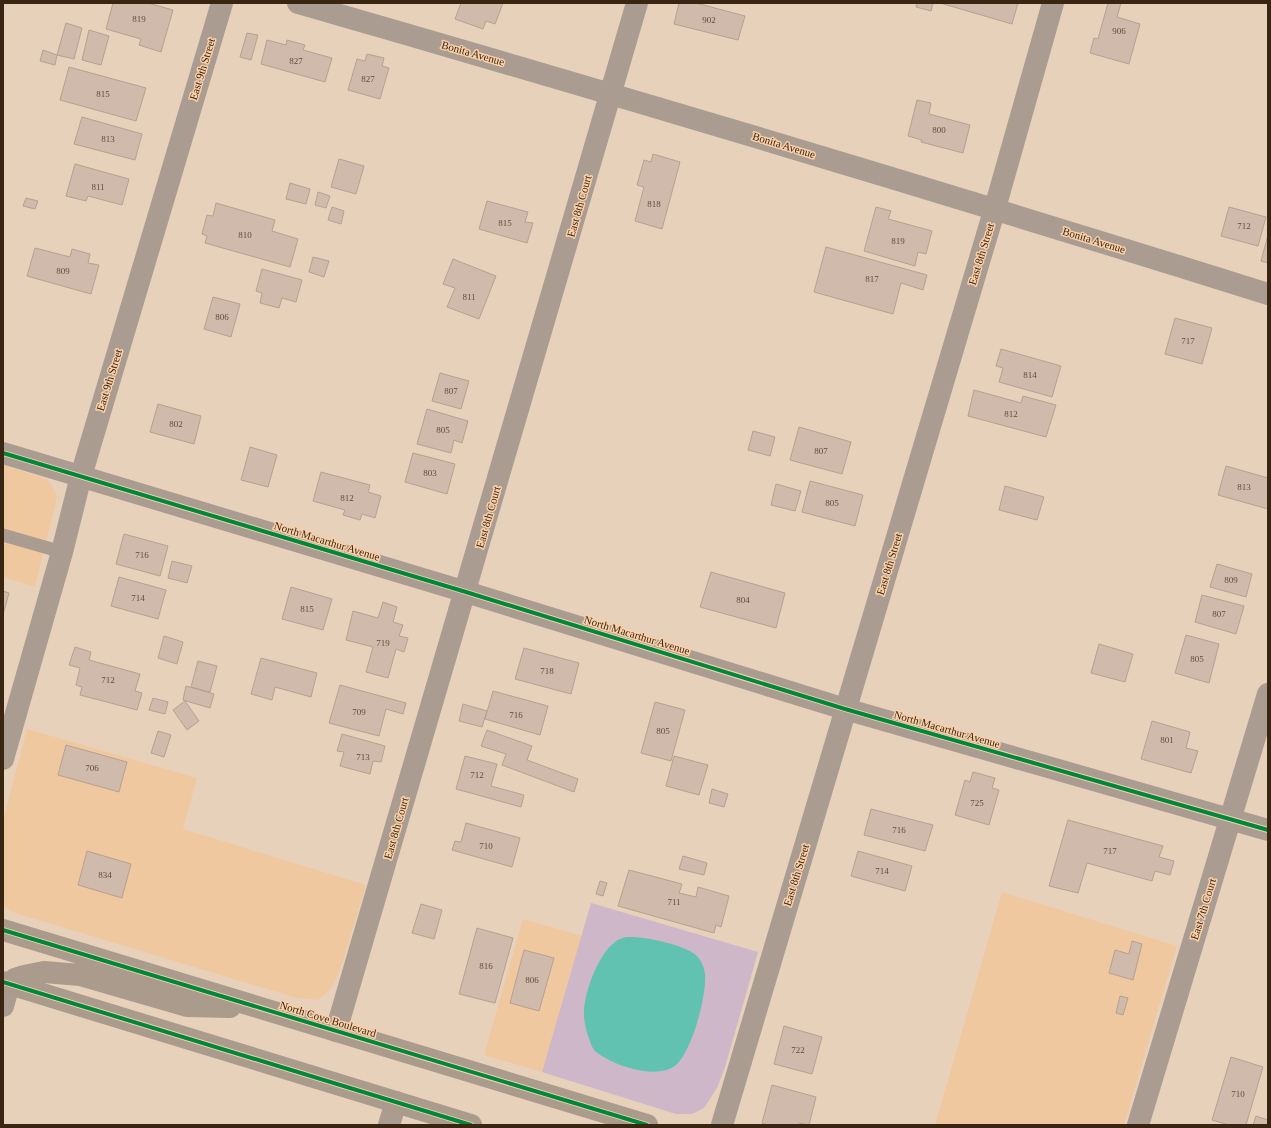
<svg xmlns="http://www.w3.org/2000/svg" width="1271" height="1128" font-family="Georgia,serif">
<rect width="100%" height="100%" fill="#e7d1bb"/>
<!-- built -->
<path fill="#f0c8a0" d="M3,465L46,479L50,483L57,495L55,506L35,587L3,577Z
M27,729L197,778L183,829L366,885L340,970L331,989L318,1000L297,998L12,912L3,907V821Z
M1002,892L1177,946L1124,1125H935Z
M523,919L582,936L542,1072L484,1055Z"/>
<!-- green -->
<path fill="#cdb7c8" d="M591,903L758,952L725,1067L717,1088L704,1108L692,1114H676L542,1072Z"/>
<!-- water -->
<path fill="#62c2b2" d="M626,937C643,936 683,944 696,955C701,960 704,967 705,974C707,995 692,1051 676,1065C657,1081 610,1065 594,1050C591,1046 590,1040 588,1036C586,1029 584,1022 584,1015C583,995 598,954 615,942C618,939 623,938 626,937Z"/>
<!-- building -->
<path fill="#d0baab" stroke="#b6a091" d="M113,3H148L173,10L161,52L139,45L141,39L106,29Z
M461,3H503L495,24L486,21L483,29L455,19Z
M679,3H696L745,16L738,40L674,24Z
M917,3H933L931,11L916,7Z
M940,3H1018L1012,24Z
M1108,3H1121L1117,17L1140,24L1129,64L1090,53L1094,38L1098,39Z
M66,23L82,28L74,59L57,55Z
M89,30L109,36L101,65L82,60Z
M247,33L258,35L251,60L240,57Z
M267,40L286,45L287,40L305,45L303,50L332,58L325,82L261,64Z
M43,50L57,55L55,65L40,61Z
M367,54L384,58L382,66L389,68L380,99L348,90L357,59L365,61Z
M69,67L146,88L136,121L60,100Z
M917,100L931,103L929,114L970,125L963,153L921,142L922,140L908,136Z
M82,117L142,134L135,160L74,144Z
M653,154L680,162L662,229L635,221L644,187L637,185L644,160L651,162Z
M339,159L364,166L356,194L331,187Z
M75,164L129,179L122,205L88,196L86,201L66,196Z
M290,183L310,189L306,204L286,199Z
M318,192L330,196L326,208L315,205Z
M26,198L38,201L35,209L23,206Z
M487,201L528,212L525,222L533,223L527,243L479,229Z
M216,203L275,220L272,231L298,239L290,267L205,243L207,236L202,234L207,215L213,216Z
M332,207L344,211L341,224L328,220Z
M876,207L891,211L888,219L932,231L926,254L918,252L915,266L864,251Z
M1229,207L1266,217L1258,246L1221,236Z
M1268,235V263L1261,261Z
M826,247L927,275L923,290L901,283L893,314L814,292Z
M35,248L70,257L72,249L90,254L88,263L99,265L91,294L27,276Z
M313,257L329,261L324,277L309,272Z
M453,259L496,276L479,319L447,307L455,288L443,284Z
M262,269L302,280L296,302L282,298L279,308L260,303L262,293L256,291Z
M213,297L240,304L231,337L204,329Z
M1175,318L1212,328L1202,364L1165,354Z
M1001,349L1061,366L1052,397L999,382L1003,368L996,366Z
M440,373L469,381L461,409L432,401Z
M974,390L1021,403L1023,396L1056,405L1046,437L968,416Z
M158,404L201,416L194,444L150,432Z
M427,409L468,421L462,443L454,440L451,453L417,444Z
M799,427L851,442L842,474L790,460Z
M753,431L775,437L770,456L748,450Z
M250,447L277,455L268,487L241,480Z
M413,453L455,464L447,494L405,482Z
M1226,466L1268,478V509L1218,495Z
M321,472L370,485L368,492L381,496L375,518L362,514L360,520L343,515L345,510L313,501Z
M810,481L863,495L855,526L802,512Z
M776,484L801,491L795,511L771,505Z
M1005,486L1044,497L1037,520L999,510Z
M124,534L168,546L160,576L116,564Z
M172,561L192,566L187,583L168,578Z
M1217,564L1252,574L1246,597L1210,587Z
M711,572L785,593L776,628L700,607Z
M119,577L166,590L158,619L111,606Z
M291,587L332,599L323,630L282,619Z
M3,591L9,593L3,615Z
M1202,595L1244,606L1236,634L1195,622Z
M383,602L397,607L393,622L403,625L399,636L408,638L404,652L396,649L388,678L366,672L373,647L346,640L353,611L378,618Z
M1186,635L1219,644L1209,683L1175,673Z
M164,636L183,642L177,664L158,658Z
M1099,644L1133,654L1125,682L1091,673Z
M75,647L91,652L89,660L140,674L135,691L142,693L137,710L80,695L82,687L76,685L80,668L69,665Z
M524,648L579,663L571,694L515,679Z
M261,658L317,673L311,697L275,687L272,700L251,694Z
M198,661L217,666L210,692L191,687Z
M340,685L406,703L403,714L386,709L379,736L329,723Z
M186,686L214,694L210,708L183,700Z
M493,691L548,706L540,735L485,719Z
M153,698L168,702L165,714L149,710Z
M185,701L199,721L187,730L173,710Z
M655,702L685,710L671,761L641,753Z
M463,704L487,711L482,727L459,721Z
M1152,721L1190,732L1186,748L1198,751L1191,773L1141,759Z
M487,730L532,746L527,760L578,779L574,792L502,765L506,754L481,746Z
M158,731L171,735L164,757L151,753Z
M342,734L385,746L381,762L373,761L370,774L340,766L344,752L337,751Z
M66,745L127,762L119,792L58,775Z
M465,756L497,764L491,786L524,795L521,807L456,789Z
M674,756L708,765L699,795L666,786Z
M973,772L995,778L992,788L999,790L989,825L955,815L965,780L970,782Z
M712,789L728,794L724,807L709,803Z
M871,809L933,825L925,851L864,835Z
M1068,820L1163,846L1159,857L1174,861L1170,875L1155,871L1152,881L1087,863L1078,893L1049,886Z
M466,823L520,838L512,867L452,850L455,841L461,842Z
M87,851L131,864L122,898L78,885Z
M858,851L912,866L905,891L851,876Z
M683,856L707,863L704,875L679,869Z
M629,870L682,884L679,893L696,897L698,887L729,896L721,927L716,925L714,933L618,906Z
M600,881L607,883L603,896L596,894Z
M421,904L442,910L434,939L412,933Z
M477,928L513,938L495,1003L459,994Z
M1132,941L1142,944L1133,980L1109,973L1115,950L1129,954Z
M524,950L554,958L539,1011L510,1003Z
M1120,996L1128,998L1123,1015L1116,1013Z
M784,1026L822,1037L812,1074L774,1064Z
M1231,1057L1263,1067L1246,1125H1229L1212,1120Z
M772,1085L816,1097L809,1125L799,1123L798,1125H768L762,1123Z
M1256,1116L1268,1120V1125H1253Z"/>
<g fill="none" stroke-linecap="round" stroke-linejoin="round">
<!-- service -->
<path stroke="#aa9c90" stroke-width="13" d="M3,535L62,552"/>
<!-- minor -->
<path stroke="#aa9c90" stroke-width="22" d="M298,3C622,96 946,193 1268,294
M3,453L466,592L845,709L1268,830
M3,759L62,552L81,476L222,3
M3,1006L9,984
M336,1031L637,3
M389,1125L396,1102
M722,1125L995,208L1053,3
M1138,1125L1268,694"/>
<!-- secondary -->
<path stroke="#ab9b8c" stroke-width="22" d="M3,930L647,1125
M3,982L471,1125
M9,984L15,979L24,976L44,972L80,975L187,1006L230,1007"/>
<defs>
<path id="cycleway" d="M3,453L466,592L845,709L1268,830
M3,930L647,1125
M3,982L471,1125"/>
</defs>
<!-- cycleway casing -->
<use href="#cycleway" stroke="#f9d0a9" stroke-width="6"/>
<!-- cycleway -->
<use href="#cycleway" stroke="#00873e" stroke-width="4"/>
</g>
<g text-anchor="middle" stroke-width="3" stroke-linejoin="round" paint-order="stroke">
<!-- number labels -->
<g font-size="9" fill="#624e3b">
<text x="139" y="22">819</text>
<text x="709" y="23">902</text>
<text x="1119" y="34">906</text>
<text x="296" y="64">827</text>
<text x="368" y="82">827</text>
<text x="103" y="97">815</text>
<text x="939" y="133">800</text>
<text x="108" y="142">813</text>
<text x="98" y="190">811</text>
<text x="654" y="207">818</text>
<text x="505" y="226">815</text>
<text x="1244" y="229">712</text>
<text x="245" y="238">810</text>
<text x="898" y="244">819</text>
<text x="63" y="274">809</text>
<text x="872" y="282">817</text>
<text x="469" y="300">811</text>
<text x="222" y="320">806</text>
<text x="1188" y="344">717</text>
<text x="1030" y="378">814</text>
<text x="451" y="394">807</text>
<text x="1011" y="417">812</text>
<text x="176" y="427">802</text>
<text x="443" y="433">805</text>
<text x="821" y="454">807</text>
<text x="430" y="476">803</text>
<text x="1244" y="490">813</text>
<text x="347" y="501">812</text>
<text x="832" y="506">805</text>
<text x="142" y="558">716</text>
<text x="1231" y="583">809</text>
<text x="138" y="601">714</text>
<text x="743" y="603">804</text>
<text x="307" y="612">815</text>
<text x="1219" y="617">807</text>
<text x="383" y="646">719</text>
<text x="1197" y="662">805</text>
<text x="547" y="674">718</text>
<text x="108" y="683">712</text>
<text x="359" y="715">709</text>
<text x="516" y="718">716</text>
<text x="663" y="734">805</text>
<text x="1167" y="743">801</text>
<text x="363" y="760">713</text>
<text x="92" y="771">706</text>
<text x="477" y="778">712</text>
<text x="977" y="806">725</text>
<text x="899" y="833">716</text>
<text x="486" y="849">710</text>
<text x="1110" y="854">717</text>
<text x="882" y="874">714</text>
<text x="105" y="878">834</text>
<text x="674" y="905">711</text>
<text x="486" y="969">816</text>
<text x="532" y="983">806</text>
<text x="798" y="1053">722</text>
<text x="1238" y="1097">710</text>
</g>
<!-- street labels -->
<g font-size="11" fill="#392511" stroke="#f9d0a9">
<text transform="translate(473 53) rotate(16)" y="4">Bonita Avenue</text>
<text transform="translate(202 69) rotate(-73)" y="4">East 9th Street</text>
<text transform="translate(784 145) rotate(17)" y="4">Bonita Avenue</text>
<text transform="translate(579 206) rotate(-74)" y="4">East 8th Court</text>
<text transform="translate(1094 240) rotate(17)" y="4">Bonita Avenue</text>
<text transform="translate(981 254) rotate(-73)" y="4">East 8th Street</text>
<text transform="translate(109 380) rotate(-73)" y="4">East 9th Street</text>
<text transform="translate(488 517) rotate(-74)" y="4">East 8th Court</text>
<text transform="translate(327 541) rotate(17)" y="4">North Macarthur Avenue</text>
<text transform="translate(889 564) rotate(-73)" y="4">East 8th Street</text>
<text transform="translate(637 635) rotate(17)" y="4">North Macarthur Avenue</text>
<text transform="translate(947 729) rotate(16)" y="4">North Macarthur Avenue</text>
<text transform="translate(396 828) rotate(-74)" y="4">East 8th Court</text>
<text transform="translate(796 875) rotate(-73)" y="4">East 8th Street</text>
<text transform="translate(1203 909) rotate(-73)" y="4">East 7th Court</text>
<text transform="translate(328 1019) rotate(17)" y="4">North Cove Boulevard</text>
</g>
</g>
<!-- border -->
<rect width="1271" height="1128" fill="none" stroke="#392511" stroke-width="8"/>
</svg>
